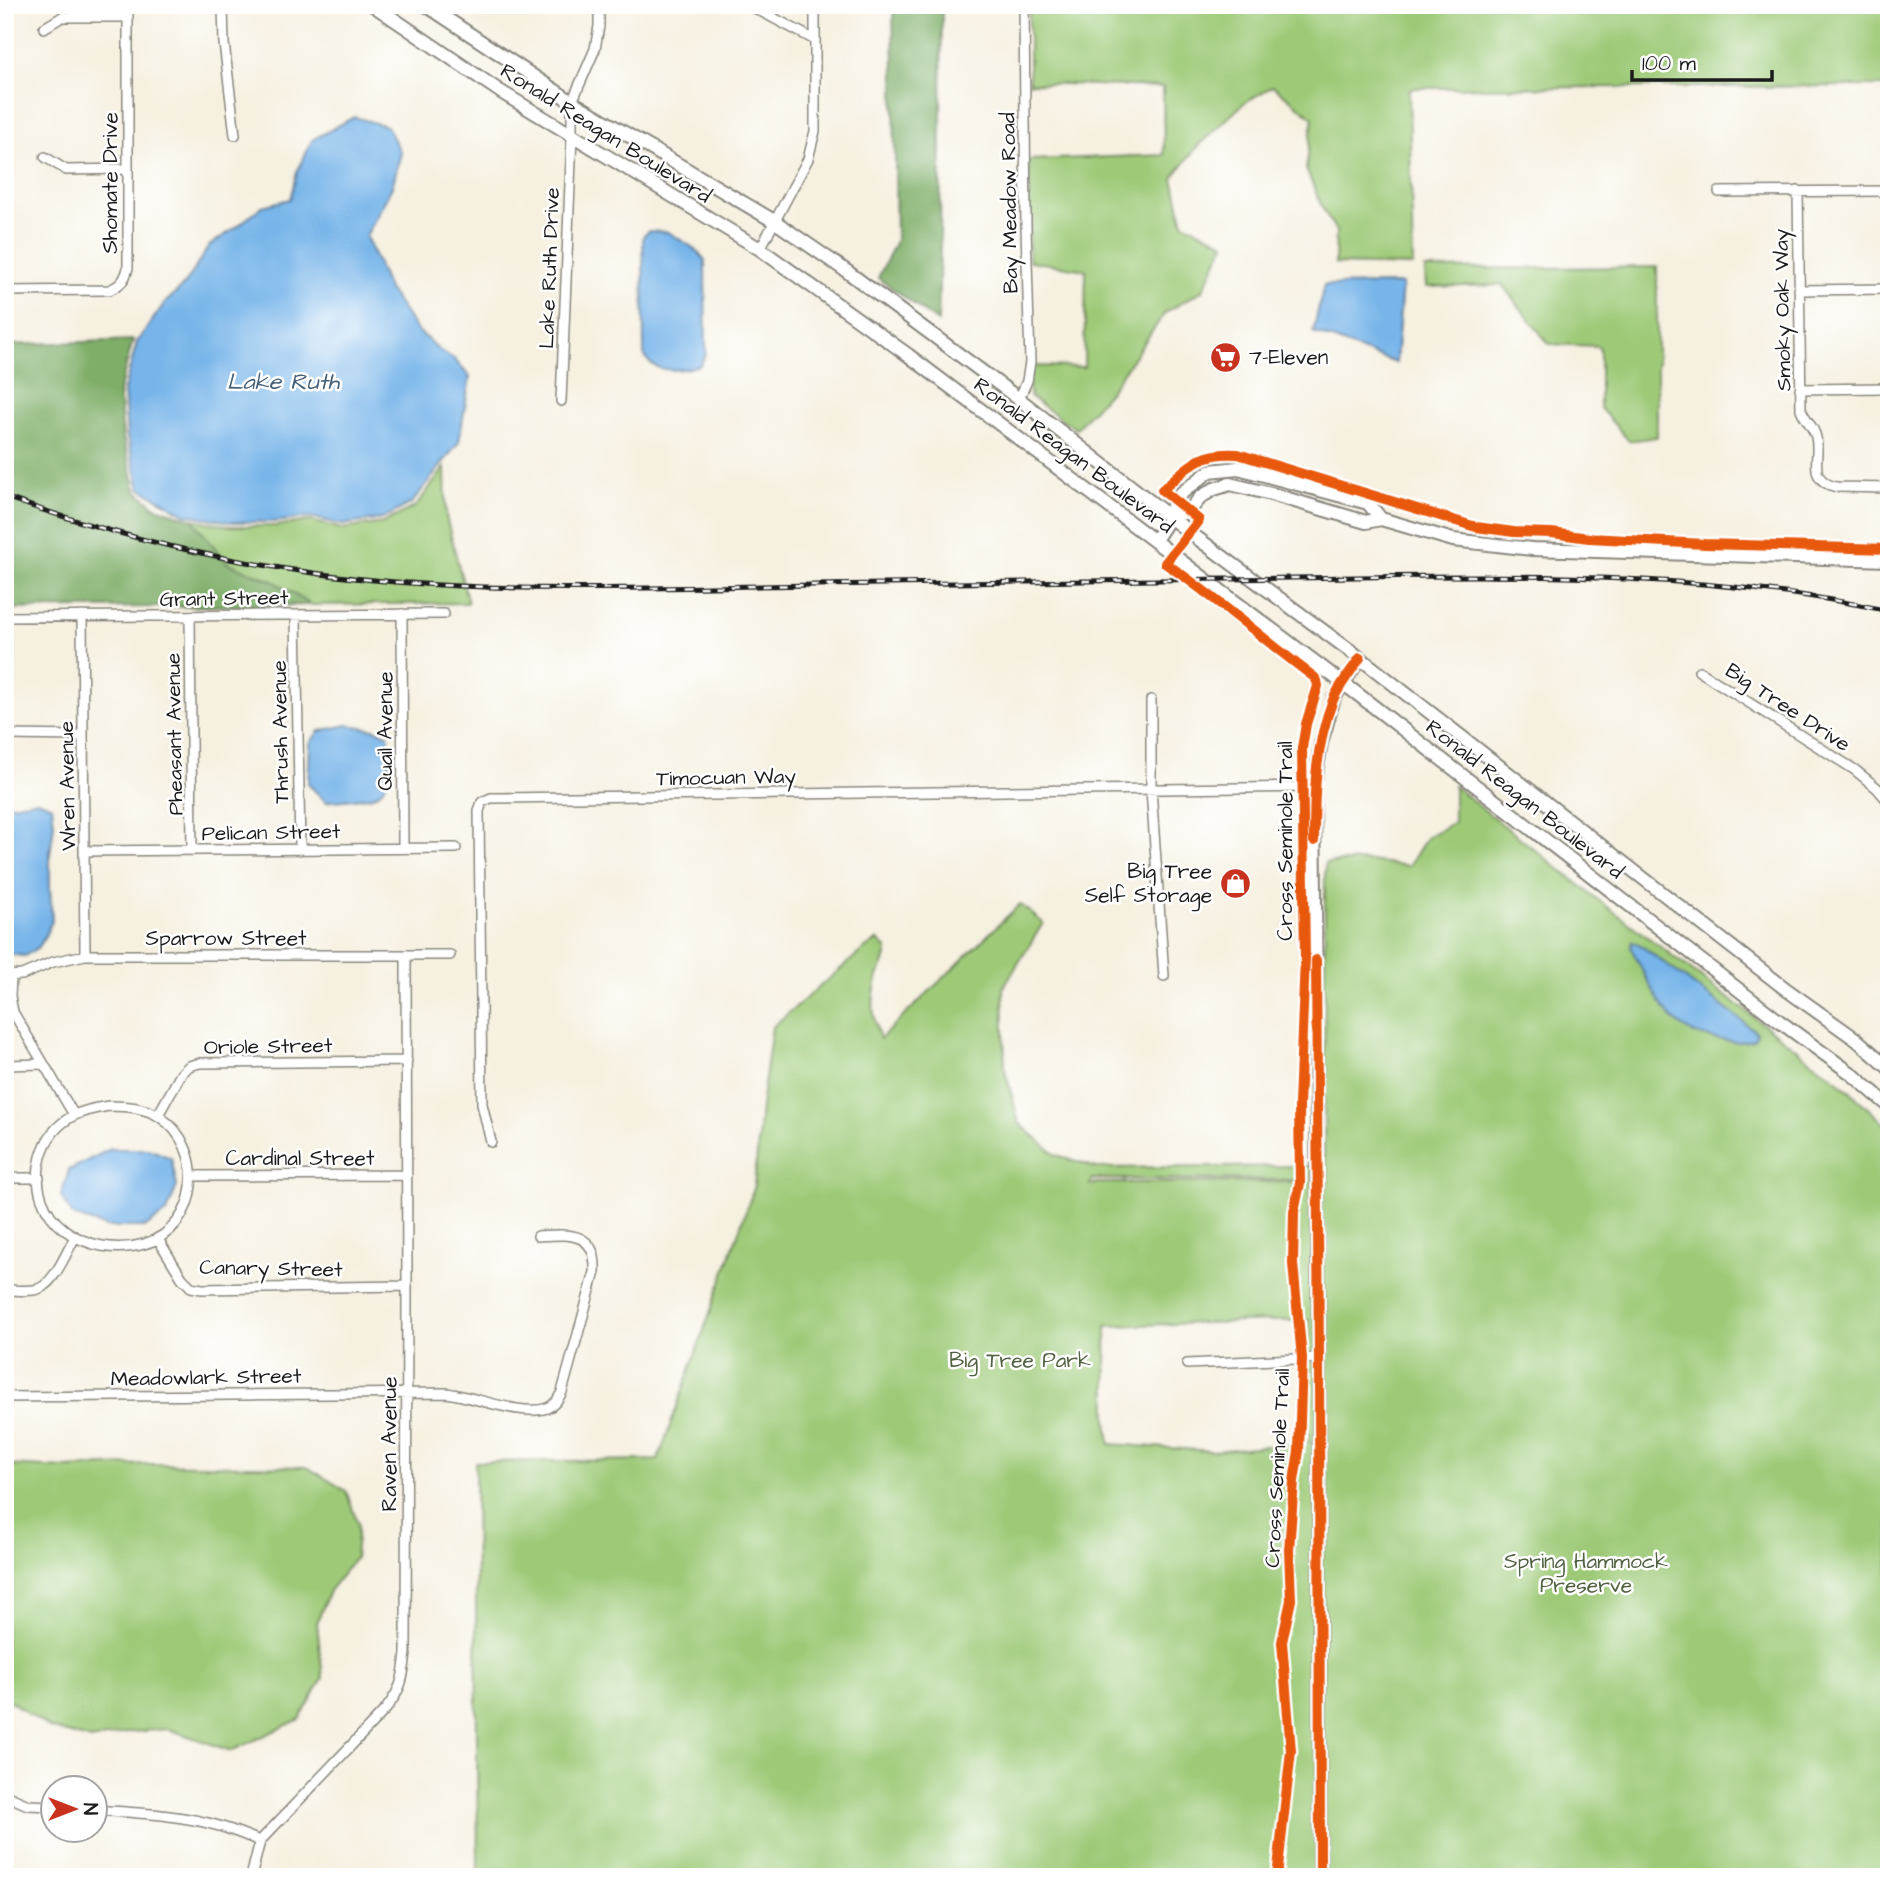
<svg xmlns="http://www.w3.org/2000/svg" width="1894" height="1882" font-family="'Architects Daughter',sans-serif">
<rect width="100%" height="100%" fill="#fff"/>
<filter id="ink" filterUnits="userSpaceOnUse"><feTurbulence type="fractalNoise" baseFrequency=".0143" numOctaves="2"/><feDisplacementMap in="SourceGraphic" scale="14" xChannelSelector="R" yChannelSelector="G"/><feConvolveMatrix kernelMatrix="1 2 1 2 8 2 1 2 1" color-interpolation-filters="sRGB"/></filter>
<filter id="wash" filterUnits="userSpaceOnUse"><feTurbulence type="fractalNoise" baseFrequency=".00686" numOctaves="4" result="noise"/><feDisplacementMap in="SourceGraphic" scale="28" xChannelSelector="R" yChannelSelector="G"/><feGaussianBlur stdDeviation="1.57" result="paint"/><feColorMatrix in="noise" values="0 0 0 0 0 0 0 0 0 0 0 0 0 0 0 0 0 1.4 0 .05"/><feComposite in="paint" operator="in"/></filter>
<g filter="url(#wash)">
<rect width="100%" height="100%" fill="#f6f0e0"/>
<!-- green -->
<path fill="#9eca78" stroke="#5d734a" stroke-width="2" fill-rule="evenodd" d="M1029,5H1889V86L1411,88L1409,92L1413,266L1335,264L1336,231L1323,209L1306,169L1313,118L1273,86L1244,103L1197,147L1173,178L1183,223L1225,243L1203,290L1165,313L1110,391L1076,429L1030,397L1028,366L1084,367L1086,270L1029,261V160L1164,155L1163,87L1029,83Z
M1657,267V437L1629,441L1600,408V349L1598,346L1549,344L1502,285L1426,287L1425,269Z
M445,467L446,516L468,603L311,605L273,581L227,563L192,519L230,526H275L311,521L342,529L383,523L416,506Z
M1454,786L1601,902L1840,1082L1889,1128V1877H478L475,1462L658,1460L754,1188L761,1107L772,1027L864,949L878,940L887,949C887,960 881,967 878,976C871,1000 872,1016 880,1039L1020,904L1043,923L1003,988L1005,1070L1019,1123L1056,1155L1097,1168L1312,1166V1182H1324L1325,863L1369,861L1409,866L1426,838L1454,822ZM1092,1179L1294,1180L1298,1182L1095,1183L1094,1185H1090ZM1309,1320V1442L1213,1451L1110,1444L1107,1421L1106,1326Z
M149,1464L307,1467L346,1491L358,1524L355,1558L329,1591L317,1623L323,1678L300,1719L231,1751L168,1729L132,1732L91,1740L50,1728L10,1701H5V1465L65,1468Z"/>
<!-- forest -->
<path fill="#7eae68" stroke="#4d6542" stroke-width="2" d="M893,5H942L940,251L938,322L878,278L896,241Z
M133,340L119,391L123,437L136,490L156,507L192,519L227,563L273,581L311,605L5,609V458L12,451L5,405V345Z"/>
<!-- water -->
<path fill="#76b4e9" stroke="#496882" stroke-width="2" d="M354,117L387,126L401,153L392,187L366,236L388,289L417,330L439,350L454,359L470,377L459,442L412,503L382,519L342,525L311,517L275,522H231L185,514L140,488L127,437L124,390L137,342L164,304L185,284L209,246L238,226L262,206L290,199L297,172L312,140Z
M649,231L668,232L695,249L705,260L706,354L700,365C682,371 652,375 644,354L643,236Z
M1402,284L1396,363L1313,332L1324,285Z
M347,725L374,729L388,734C390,751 394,787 375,795C367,799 336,800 326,802L308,784L310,743L319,731Z
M38,800L52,806L54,824L50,855V887L52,921L40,946L25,956L5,954V806Z
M1632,942L1639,944L1754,1030L1756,1034L1754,1039C1743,1044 1728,1041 1716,1039C1705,1037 1690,1033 1681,1026C1660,1011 1643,971 1631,948Z
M110,1149H149L171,1158L177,1186L167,1212L146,1227H106L73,1216L61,1196L69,1170Z"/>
</g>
<g filter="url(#ink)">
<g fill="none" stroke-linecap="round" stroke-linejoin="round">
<defs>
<path id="street" d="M223,5L224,43L235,135
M749,5L815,40
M44,28L62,17H128
M45,157L66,170L128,169
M1798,191L1801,409C1804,418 1812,425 1815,434C1823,455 1804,479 1836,487L1889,488
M1719,192L1889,191
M760,249L808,159L815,131V5
M1799,290L1889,289
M5,291L109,290C121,285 125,280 128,268V5
M1800,389L1889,388
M1019,399L1027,381L1030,362L1026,227L1024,5
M561,401L572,136V102L595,49L599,26V5
M402,614L403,848
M296,615L300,850
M82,616L85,955
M190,616L192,851
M5,617L444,614
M1699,671L1855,770L1877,788L1889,802
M1151,700V789L1164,976
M5,735L83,736
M85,851L456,848
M5,976L22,975L53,962L85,955H450
M11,977L10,996L13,1012L74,1115
M5,1065L43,1064
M109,1106C126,1106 145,1107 160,1117C207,1148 201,1228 144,1244C88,1260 24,1220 41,1157C46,1139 56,1125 73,1116C84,1110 96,1108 109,1106Z
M158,1115L181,1074L189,1066L200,1063L407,1061
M491,1142L482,1104L479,811L482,802L491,798L1314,787
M192,1176L407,1175
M5,1178H39
M158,1239L182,1278L191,1287L202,1289L407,1286
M5,1290C15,1290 25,1291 34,1290C53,1288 66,1253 75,1237
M1187,1364L1319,1358
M5,1397L446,1393C473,1396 523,1417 547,1408C555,1405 558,1399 562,1392L595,1272C597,1231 569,1234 538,1236
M5,1795L28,1805L52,1806
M94,1810C136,1813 179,1814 219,1826C233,1830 247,1836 260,1841
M251,1877L260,1841L386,1709C402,1688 403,1679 406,1653L407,1286L406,956"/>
<path id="secondary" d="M373,5L501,92L760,249L908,355L1360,696L1779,1021L1852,1074L1889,1106
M426,5L572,102L774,221L845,270L1019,399L1189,532L1360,658L1787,990L1857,1040L1889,1068
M1171,516L1188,512L1201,497L1214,489L1230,484L1271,494L1366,522L1381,519L1453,540L1532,549L1889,560
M1155,540L1171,516L1174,501L1179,495L1210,471L1238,468L1368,503L1381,519
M1320,1877L1319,1358L1314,787L1321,743L1334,698L1360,658"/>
</defs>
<!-- street casing -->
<use href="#street" stroke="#89867e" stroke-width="12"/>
<!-- secondary casing -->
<use href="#secondary" stroke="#89867e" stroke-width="16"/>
<!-- street -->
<use href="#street" stroke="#fff" stroke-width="9"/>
<!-- secondary -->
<use href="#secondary" stroke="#fff" stroke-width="12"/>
<defs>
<path id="rail" d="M5,497C131,542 262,571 395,582C534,593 675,587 814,585C995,582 1176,580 1357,577C1536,575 1714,573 1889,611"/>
</defs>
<!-- rail casing -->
<use href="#rail" stroke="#1c1c1c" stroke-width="5"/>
<!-- rail -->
<use href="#rail" stroke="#fff" stroke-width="2.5" stroke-dasharray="8" stroke-linecap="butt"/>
<defs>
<path id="cycleway" d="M1314,841C1314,792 1315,746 1333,700C1339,686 1351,671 1360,658
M1316,960L1319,1358L1320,1877
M1277,1877L1291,1751L1282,1642L1291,1600L1289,1550L1294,1481L1299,1451L1302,1358L1293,1264L1294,1212L1300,1183L1299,1105L1305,958L1302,748L1306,724L1318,686L1317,681L1314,677C1264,640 1217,598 1165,563L1199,520L1162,490C1189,466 1200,451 1238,454L1476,527L1514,532L1552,533L1589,538L1705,544L1889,549"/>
</defs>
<!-- cycleway casing -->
<use href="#cycleway" stroke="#fff" stroke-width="15"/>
<!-- cycleway -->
<use href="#cycleway" stroke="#e8590c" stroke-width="10"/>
</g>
</g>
<!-- icons -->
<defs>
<symbol id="supermarket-disc" viewBox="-11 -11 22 22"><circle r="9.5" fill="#c8321e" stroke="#fff"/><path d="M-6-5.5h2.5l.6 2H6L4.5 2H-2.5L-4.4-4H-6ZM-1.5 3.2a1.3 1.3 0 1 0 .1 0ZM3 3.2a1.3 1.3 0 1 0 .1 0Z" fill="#fff"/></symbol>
<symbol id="shop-disc" viewBox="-11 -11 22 22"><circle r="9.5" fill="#c8321e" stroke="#fff"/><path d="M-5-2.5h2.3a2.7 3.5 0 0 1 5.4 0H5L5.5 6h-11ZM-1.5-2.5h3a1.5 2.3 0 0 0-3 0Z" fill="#fff"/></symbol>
</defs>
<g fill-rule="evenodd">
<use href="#supermarket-disc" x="1208" y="340" width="35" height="35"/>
<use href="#shop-disc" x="1218" y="866" width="35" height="35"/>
</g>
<g text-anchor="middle" stroke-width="5" stroke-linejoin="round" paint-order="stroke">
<!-- street labels -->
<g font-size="21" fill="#1c1c1c" stroke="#fff">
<text transform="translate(606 133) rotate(32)" y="7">Ronald Reagan Boulevard</text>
<text transform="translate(110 183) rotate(-90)" y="7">Shomate Drive</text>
<text transform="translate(1009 203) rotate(-91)" y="7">Bay Meadow Road</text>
<text transform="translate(549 268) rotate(-88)" y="7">Lake Ruth Drive</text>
<text transform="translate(1782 310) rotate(-91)" y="7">Smoky Oak Way</text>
<text transform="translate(1074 455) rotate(37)" y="7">Ronald Reagan Boulevard</text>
<text transform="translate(224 598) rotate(-1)" y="7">Grant Street</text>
<text transform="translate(1788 707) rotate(33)" y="7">Big Tree Drive</text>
<text transform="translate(385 731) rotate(-90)" y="7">Quail Avenue</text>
<text transform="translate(280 732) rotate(-91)" y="7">Thrush Avenue</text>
<text transform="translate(174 734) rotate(-91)" y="7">Pheasant Avenue</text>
<text transform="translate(726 777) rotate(-1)" y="7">Timocuan Way</text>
<text transform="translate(67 786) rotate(-91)" y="7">Wren Avenue</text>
<text transform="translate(1525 799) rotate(38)" y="7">Ronald Reagan Boulevard</text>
<text transform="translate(271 832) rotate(-1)" y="7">Pelican Street</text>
<text transform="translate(1285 841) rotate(-90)" y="7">Cross Seminole Trail</text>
<text x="226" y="945">Sparrow Street</text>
<text transform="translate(268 1046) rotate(-1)" y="7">Oriole Street</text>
<text x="300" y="1165">Cardinal Street</text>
<text transform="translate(271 1268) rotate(1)" y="7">Canary Street</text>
<text transform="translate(206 1377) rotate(-1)" y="7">Meadowlark Street</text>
<text transform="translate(389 1444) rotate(-90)" y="7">Raven Avenue</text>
<text transform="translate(1277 1468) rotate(-87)" y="7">Cross Seminole Trail</text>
</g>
<!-- poi labels -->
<g font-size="21" fill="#1c1c1c" stroke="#fff" text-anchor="start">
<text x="1249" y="364">7-Eleven</text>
<text x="1212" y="878" text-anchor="end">Big Tree<tspan x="1212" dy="24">Self Storage</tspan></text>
</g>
<!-- park labels -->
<g font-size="21" fill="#506241" stroke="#fff">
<text x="1020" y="1367">Big Tree Park</text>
<text x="1586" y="1568">Spring Hammock<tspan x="1586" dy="24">Preserve</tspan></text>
</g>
<!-- water labels -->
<g font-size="23" font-style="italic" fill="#446078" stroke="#fff">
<text x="283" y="389">Lake Ruth</text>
</g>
</g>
<!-- margin -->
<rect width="1894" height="1882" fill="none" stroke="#fff" stroke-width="28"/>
<!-- north arrow -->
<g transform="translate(74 1809) rotate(90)"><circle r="33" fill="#ffffff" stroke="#a4a4a4" stroke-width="2"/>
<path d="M0-5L12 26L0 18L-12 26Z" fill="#c8321e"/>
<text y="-10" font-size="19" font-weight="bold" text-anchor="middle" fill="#1c1c1c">N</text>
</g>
<!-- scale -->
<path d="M1632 70v10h140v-10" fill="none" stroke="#1c1c1c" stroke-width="3.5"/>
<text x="1642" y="70" font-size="21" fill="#1c1c1c" stroke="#ffffff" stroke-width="5" paint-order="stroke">100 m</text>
</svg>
